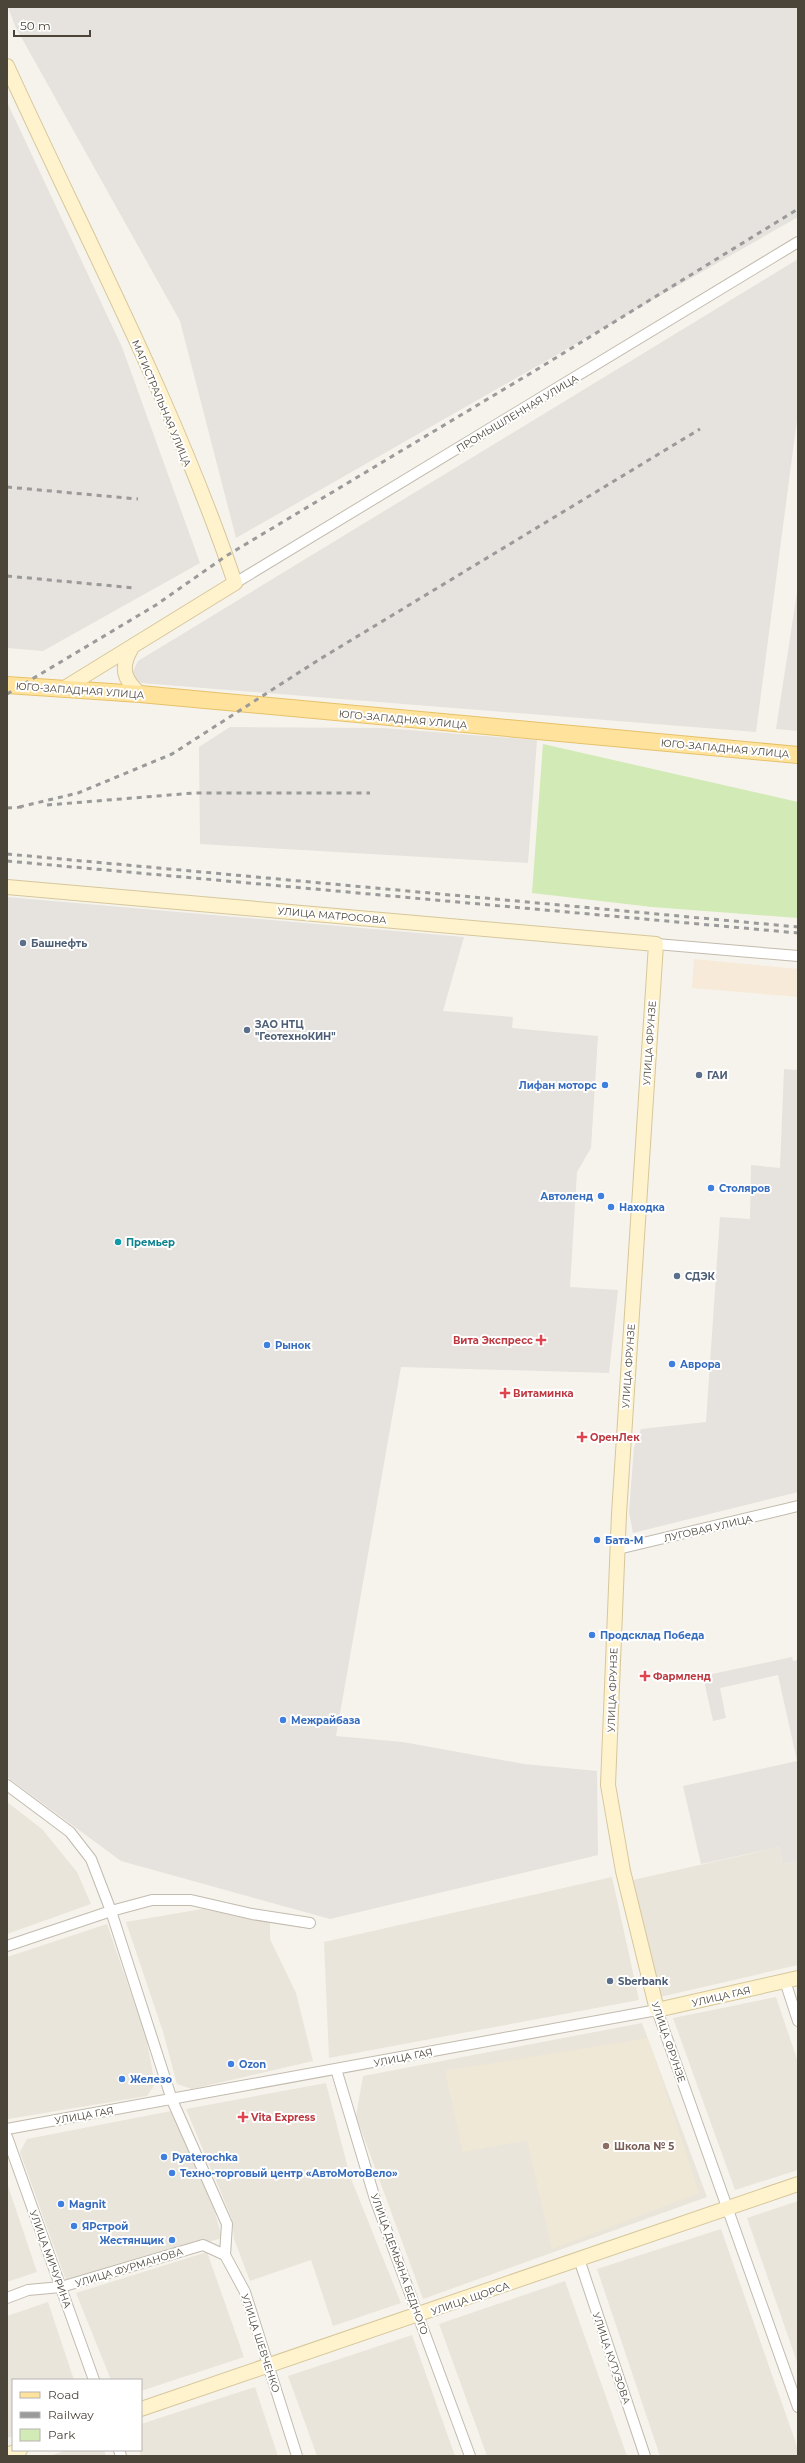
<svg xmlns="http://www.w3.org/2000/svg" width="805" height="2463" font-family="Montserrat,sans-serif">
<rect width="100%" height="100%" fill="#f6f3ec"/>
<!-- residential -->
<path fill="#eae5da" d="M7,1802L42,1829L77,1872L91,1904L7,1934Z
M779,1847L783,1864L798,1861V1965L660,1997L633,1880Z
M612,1877L639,2000L329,2058L324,1942Z
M202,1909L270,1922V1939L296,1993L313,2061L192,2089L177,2084L163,2032L126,1922Z
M107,1924L146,2037L155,2084L147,2096L8,2119L7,1957Z
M776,1997L798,2062V2170L735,2190L673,2018Z
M642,2023L707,2197L423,2299L356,2116L363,2076Z
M326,2083L350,2176L401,2303L333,2326L311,2260L250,2281L234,2239L232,2219L186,2109Z
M171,2111L211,2198L222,2238L67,2283L20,2152L27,2139Z
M7,2183L37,2272L7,2282Z
M798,2201V2365L747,2218Z
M721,2229L798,2449V2456H660L597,2269Z
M207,2252L244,2357L141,2391V2380H111L76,2293Z
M565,2281L627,2456H487L439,2324Z
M48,2302L74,2380H13V2436L7,2438V2316Z
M412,2335L455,2456H317L288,2376Z
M255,2387L278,2456H141L139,2450H141V2424Z
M67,2450H104L106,2456H50Z"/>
<!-- commercial -->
<path fill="#f7ead8" d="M694,959L798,969V997L692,988Z"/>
<!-- industrial -->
<path fill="#e6e2dd" d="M8,7H798V217L236,538L180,321L15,26Z
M7,102L122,347L200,563L43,651L7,648Z
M798,259V412L756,732L141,683L131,675L138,661Z
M798,586V731L776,729Z
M230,727L384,728L537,740L528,863L200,844L199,747Z
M7,897L464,937L443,1011L513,1017L512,1028L598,1036L591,1148L577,1172L570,1287L618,1290L609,1373L401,1367L336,1736L403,1742L524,1764L597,1771L598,1855L330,1919L121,1861L7,1777Z
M784,1069L798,1070V1492L633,1533L629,1512L634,1447L641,1429L706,1422L720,1217L750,1219L751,1165L780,1168Z
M792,1657L793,1661L798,1660V1861L783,1864L779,1847L701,1864L683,1786L797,1761L778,1675L720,1688L726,1718L713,1721L703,1676Z"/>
<!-- education -->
<path fill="#efe8d6" d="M648,2038L699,2193L552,2249L527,2140L463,2152L445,2071Z"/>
<!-- green -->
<path fill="#d2eab5" d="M543,744L798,802V918L652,907L532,893Z"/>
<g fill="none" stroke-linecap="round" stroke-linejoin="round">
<defs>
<path id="street" d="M235,583L798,242
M656,944L798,956
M618,1549L798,1506
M7,1785L70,1832L91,1859L111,1911L172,2100L227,2224L225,2255L245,2292L297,2456
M7,1946L111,1911L152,1900H191L252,1914L310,1923
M785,1981L798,2021
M336,2069L375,2199L470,2456
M7,2129L657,2010L798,2407
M7,2137L94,2380
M579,2259L645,2456
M7,2298L28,2290L61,2287L203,2245L225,2255
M119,2450L121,2456"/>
<path id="secondary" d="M7,66C85,237 175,405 235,583L63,689
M131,649C120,668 124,680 140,694
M7,887L656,944L619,1514L608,1785L623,1871L657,2010L798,1978
M141,2409L798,2184
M7,2455L20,2450"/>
<path id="primary" d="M7,685L140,694L798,755"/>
</defs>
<!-- street casing -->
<use href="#street" stroke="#c2bbae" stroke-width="12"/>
<!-- secondary casing -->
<use href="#secondary" stroke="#d6c79b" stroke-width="16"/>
<!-- primary casing -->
<use href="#primary" stroke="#e6c16a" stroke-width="18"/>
<!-- street -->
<use href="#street" stroke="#fff" stroke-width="10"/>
<!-- secondary -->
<use href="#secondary" stroke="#fff3cd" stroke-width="14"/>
<!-- primary -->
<use href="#primary" stroke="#ffe39c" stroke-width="16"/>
<!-- rail -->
<path stroke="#9a9a9a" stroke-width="3" stroke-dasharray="5 5" stroke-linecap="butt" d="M7,487L138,499
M7,576L135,588
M7,694L156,605L226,556L536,370L798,209
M47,805L194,793H370
M19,807L78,793L172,754L320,659L700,429
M7,808L23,807
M7,854L798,927
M7,861L798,933"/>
</g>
<!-- markers -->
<g fill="#5c6f8a" stroke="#fff" stroke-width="1.5">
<circle cx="23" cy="943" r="4"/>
<circle cx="247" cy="1030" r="4"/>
<circle cx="699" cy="1075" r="4"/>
<circle cx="677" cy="1276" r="4"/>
<circle cx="610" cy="1981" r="4"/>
</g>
<g fill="#3f7fe0" stroke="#fff" stroke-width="1.5">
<circle cx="605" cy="1085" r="4"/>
<circle cx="711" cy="1188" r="4"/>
<circle cx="601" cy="1196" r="4"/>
<circle cx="611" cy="1207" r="4"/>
<circle cx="267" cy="1345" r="4"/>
<circle cx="672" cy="1364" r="4"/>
<circle cx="597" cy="1540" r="4"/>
<circle cx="592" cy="1635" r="4"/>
<circle cx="283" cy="1720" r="4"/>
<circle cx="231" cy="2064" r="4"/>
<circle cx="122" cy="2079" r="4"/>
<circle cx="164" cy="2157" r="4"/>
<circle cx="172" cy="2173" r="4"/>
<circle cx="61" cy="2204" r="4"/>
<circle cx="74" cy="2226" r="4"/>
<circle cx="172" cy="2240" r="4"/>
</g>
<circle fill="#0f9aa8" stroke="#fff" stroke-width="1.5" cx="118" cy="1242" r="4"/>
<g fill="#e0444e" stroke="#fff" stroke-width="1.5">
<path d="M539 1334h4v4h4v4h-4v4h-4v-4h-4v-4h4z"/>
<path d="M503 1387h4v4h4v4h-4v4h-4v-4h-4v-4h4z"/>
<path d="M580 1431h4v4h4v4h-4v4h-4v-4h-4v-4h4z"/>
<path d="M643 1670h4v4h4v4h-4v4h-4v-4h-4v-4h4z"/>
<path d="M241 2111h4v4h4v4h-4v4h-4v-4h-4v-4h4z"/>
</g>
<circle fill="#8d6e63" stroke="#fff" stroke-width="1.5" cx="606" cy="2146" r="4"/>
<g text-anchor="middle" stroke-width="4" stroke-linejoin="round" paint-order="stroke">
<!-- street labels -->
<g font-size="10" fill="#4b4439" stroke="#fff">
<text transform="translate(162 403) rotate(67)" y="4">МАГИСТРАЛЬНАЯ УЛИЦА</text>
<text transform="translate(517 413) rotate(-31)" y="4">ПРОМЫШЛЕННАЯ УЛИЦА</text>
<text transform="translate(80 690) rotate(4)" y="4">ЮГО-ЗАПАДНАЯ УЛИЦА</text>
<text transform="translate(403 719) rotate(5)" y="4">ЮГО-ЗАПАДНАЯ УЛИЦА</text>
<text transform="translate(725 748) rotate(5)" y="4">ЮГО-ЗАПАДНАЯ УЛИЦА</text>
<text transform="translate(332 915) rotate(5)" y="4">УЛИЦА МАТРОСОВА</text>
<text transform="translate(649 1043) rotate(-86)" y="4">УЛИЦА ФРУНЗЕ</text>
<text transform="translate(628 1366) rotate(-86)" y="4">УЛИЦА ФРУНЗЕ</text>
<text transform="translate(708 1528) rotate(-13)" y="4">ЛУГОВАЯ УЛИЦА</text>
<text transform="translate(612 1690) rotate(-88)" y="4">УЛИЦА ФРУНЗЕ</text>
<text transform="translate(721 1996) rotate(-13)" y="4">УЛИЦА ГАЯ</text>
<text transform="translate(669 2042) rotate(71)" y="4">УЛИЦА ФРУНЗЕ</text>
<text transform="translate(403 2057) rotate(-11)" y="4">УЛИЦА ГАЯ</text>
<text transform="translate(84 2115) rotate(-10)" y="4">УЛИЦА ГАЯ</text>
<text transform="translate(51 2259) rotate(70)" y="4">УЛИЦА МИЧУРИНА</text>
<text transform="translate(400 2264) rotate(70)" y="4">УЛИЦА ДЕМЬЯНА БЕДНОГО</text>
<text transform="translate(129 2267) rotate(-17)" y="4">УЛИЦА ФУРМАНОВА</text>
<text transform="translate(470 2298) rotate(-19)" y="4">УЛИЦА ЩОРСА</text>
<text transform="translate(261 2343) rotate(72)" y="4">УЛИЦА ШЕВЧЕНКО</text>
<text transform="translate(612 2358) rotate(71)" y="4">УЛИЦА КУТУЗОВА</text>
</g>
<!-- service labels -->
<g font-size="10" font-weight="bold" fill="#4e5e75" stroke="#fff" text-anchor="start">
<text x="31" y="947">Башнефть</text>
<text x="255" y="1028">ЗАО НТЦ<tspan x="255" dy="12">"ГеотехноКИН"</tspan></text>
<text x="707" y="1079">ГАИ</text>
<text x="685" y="1280">СДЭК</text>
<text x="618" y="1985">Sberbank</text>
</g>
<!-- shop labels -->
<g font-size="10" font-weight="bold" fill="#366cbe" stroke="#fff" text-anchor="start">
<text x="597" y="1089" text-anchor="end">Лифан моторс</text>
<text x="719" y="1192">Столяров</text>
<text x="593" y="1200" text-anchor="end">Автоленд</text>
<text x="619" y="1211">Находка</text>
<text x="275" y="1349">Рынок</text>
<text x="680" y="1368">Аврора</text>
<text x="605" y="1544">Бата-М</text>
<text x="600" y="1639">Продсклад Победа</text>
<text x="291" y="1724">Межрайбаза</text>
<text x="239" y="2068">Ozon</text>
<text x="130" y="2083">Железо</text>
<text x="172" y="2161">Pyaterochka</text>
<text x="180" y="2177">Техно-торговый центр «АвтоМотоВело»</text>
<text x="69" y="2208">Magnit</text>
<text x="82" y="2230">ЯРстрой</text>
<text x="164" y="2244" text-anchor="end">Жестянщик</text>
</g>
<!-- culture labels -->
<g font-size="10" font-weight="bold" fill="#0d838f" stroke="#fff" text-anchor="start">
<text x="126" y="1246">Премьер</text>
</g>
<!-- health labels -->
<g font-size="10" font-weight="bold" fill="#be3a42" stroke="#fff" text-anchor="start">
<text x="533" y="1344" text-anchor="end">Вита Экспресс</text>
<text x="513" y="1397">Витаминка</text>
<text x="590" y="1441">ОренЛек</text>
<text x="653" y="1680">Фармленд</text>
<text x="251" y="2121">Vita Express</text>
</g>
<!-- education labels -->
<g font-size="10" font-weight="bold" fill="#785e54" stroke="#fff" text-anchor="start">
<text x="614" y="2150">Школа № 5</text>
</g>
</g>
<!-- border -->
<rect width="805" height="2463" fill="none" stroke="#4b4439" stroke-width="16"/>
<!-- legend -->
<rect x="12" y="2379" width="130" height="72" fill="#ffffff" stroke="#b7b4b0"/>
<rect x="20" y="2392" width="20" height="6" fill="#ffe39c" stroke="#b7b4b0"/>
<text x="48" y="2399" font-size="12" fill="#4b4439">Road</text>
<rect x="20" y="2412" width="20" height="6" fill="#9a9a9a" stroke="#b7b4b0"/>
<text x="48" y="2419" font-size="12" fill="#4b4439">Railway</text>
<rect x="20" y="2429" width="20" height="12" fill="#d2eab5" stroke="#b7b4b0"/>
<text x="48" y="2439" font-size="12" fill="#4b4439">Park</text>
<!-- scale -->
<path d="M14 30v6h76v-6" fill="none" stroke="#4b4439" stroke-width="2"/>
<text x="20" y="30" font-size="12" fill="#4b4439" stroke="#ffffff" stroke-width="3" paint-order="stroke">50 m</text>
</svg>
